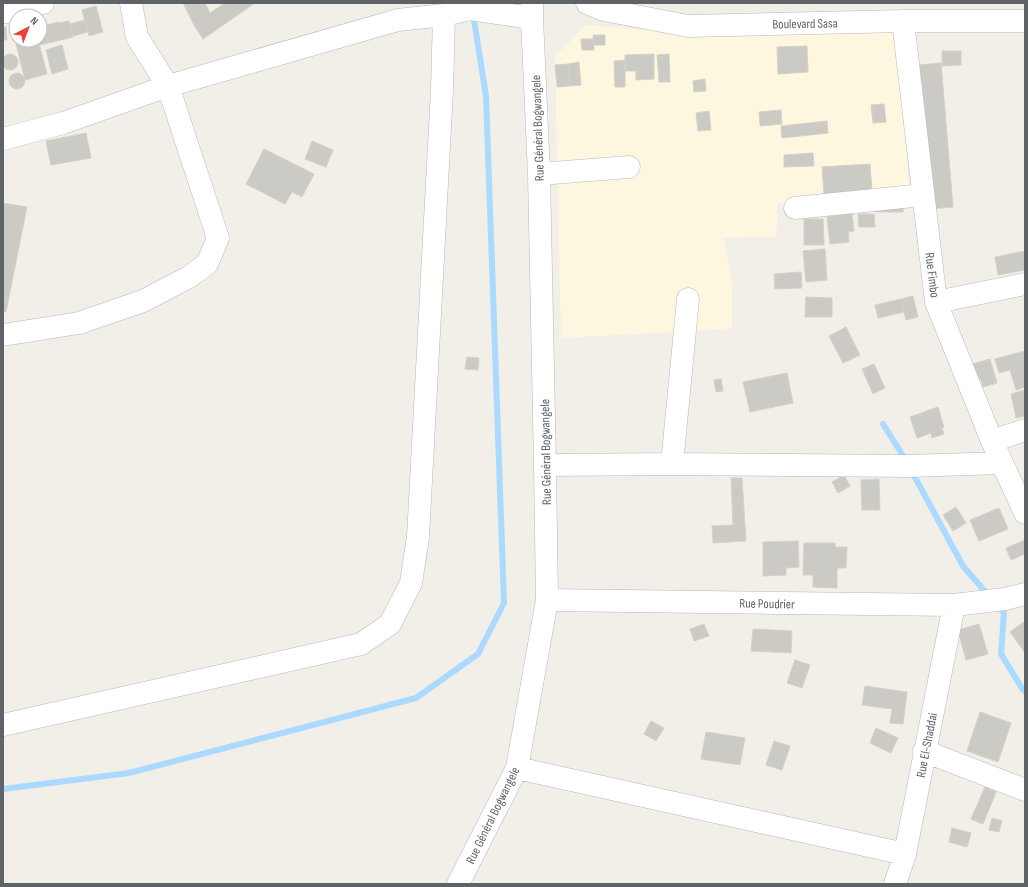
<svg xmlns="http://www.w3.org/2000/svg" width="1028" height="887" font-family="'Sofia Sans Condensed',sans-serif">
<rect width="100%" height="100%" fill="#f1efe8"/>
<!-- commercial -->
<path fill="#fef7e0" d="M585,25L702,34L900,28L909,191L778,203L776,237L724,238L732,287V329L561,338L555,57Z"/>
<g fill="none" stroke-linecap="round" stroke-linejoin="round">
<!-- stream -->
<path stroke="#aadaff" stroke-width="6" d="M883,424L907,462
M911,470L963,566L989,596
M998,605L1004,613L1001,654L1023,690L1025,691
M3,789L129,773L416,698L478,654L504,603L486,96L474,20"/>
</g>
<!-- building -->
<path fill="#cccac5" stroke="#d6d1c6" d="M183,3H205L210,13L225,3H255L203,39L194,25Z
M96,6L103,32L89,36L82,10Z
M85,20L88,32L73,36L70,24Z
M69,21L73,37L40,45L38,40H40V27L58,22L59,23Z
M6,27L7,40H3V28Z
M593,35H605V45H593Z
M581,39H593L594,50H582Z
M32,40H38L47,74L25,80L16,44Z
M62,45L68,69L52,74L46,50Z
M807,46L808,72L778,74L777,47Z
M942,51H961V65L942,66Z
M654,54V79L636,80V71H625V55Z
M669,54L670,82H659L657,55Z
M2 62a8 8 0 1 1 16 0a8 8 0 1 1-16 0Z
M625,60V87H615L614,61Z
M579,62L581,85L570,86L568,64Z
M941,63L953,207L930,209L917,65Z
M568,64L570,86L557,87L555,65Z
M9 81a8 8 0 1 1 16 0a8 8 0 1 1-16 0Z
M705,79L706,91L694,92L693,81Z
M884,104L886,122L873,123L871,105Z
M781,110L782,124L760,126L759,112Z
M709,111L711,130L698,131L696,113Z
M827,121L828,133L782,138L781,126Z
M86,133L91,158L51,165L46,141Z
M312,141L333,150L326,167L305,159Z
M264,149L314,174L302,197L292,192L285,204L246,184Z
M813,153L814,166L784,167V155Z
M870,164L872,192L824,194L822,167Z
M875,200H903V212H875Z
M3,203L27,207L6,312L3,311Z
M852,213L854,231L848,232L849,242L830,244L827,217Z
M858,214H874L875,227H859Z
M804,219H823L824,245H804Z
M825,249L827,280L806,282L803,251Z
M1025,251V270L998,275L995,257Z
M801,272L802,288L775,289L774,274Z
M913,296L918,317L906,320L901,299Z
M806,297L832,298V317H805Z
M901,299L904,312L878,318L875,305Z
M846,327L860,355L843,363L829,336Z
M1025,351V387L1016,390L1010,370L999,373L995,359Z
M467,357L479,358L478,370L465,369Z
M990,359L997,383L983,387L981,379L973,381L969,365Z
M874,364L885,388L873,394L862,369Z
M787,373L793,403L750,412L743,382Z
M721,379L723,391L716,392L714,380Z
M1025,390V416L1016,418L1011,394Z
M938,407L944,427L942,428L944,434L932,438L931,433L917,438L910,417Z
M844,475L850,486L838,493L832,482Z
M731,478H742L746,541L713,543L712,526L733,525Z
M879,479L880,510H862L861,480Z
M956,507L966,523L953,531L943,515Z
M999,508L1008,529L979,541L970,520Z
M1025,540V554L1011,560L1006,548Z
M798,541L799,567L786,568V575L763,576V542Z
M804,543H835V547H847L846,568H837V588L813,587V575H803Z
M1025,621V653L1010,632Z
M704,624L709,636L694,641L690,629Z
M979,624L988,654L966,660L958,630Z
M753,629L792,631L791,653L751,651Z
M795,660L810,665L802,688L787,683Z
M865,686L907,692L903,724L890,723L892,709L862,705Z
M980,712L1011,723L998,762L967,751Z
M651,721L664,728L656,741L644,734Z
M876,728L898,738L891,753L870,743Z
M706,732L745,738L740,765L701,759Z
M774,741L790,746L782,770L766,765Z
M985,787L996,792L983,824L971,819Z
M992,818L1002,821L999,832L989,830Z
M952,828L971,833L967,847L949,842Z"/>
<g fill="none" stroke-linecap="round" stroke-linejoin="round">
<defs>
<path id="minor" d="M587,3L604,10L688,26L903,21H1025
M6,12L43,3
M903,21L936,302L992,441L1025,513
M3,139L63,123L168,86L398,20L444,15L470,9L532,18
M539,174L629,167
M795,208L923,195
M936,302L1025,284
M3,335L79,323L143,301L189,277L207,264L218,238L168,86L137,37L131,3
M992,441L1025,430
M672,464L688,299
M545,465L672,464L909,466L1002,463
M547,600L954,605L1005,599L1025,594
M3,725L361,644L390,624L411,583L418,537L442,90L444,15
M924,751L1025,790
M517,768L905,854
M458,884L517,768L547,600L545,465L539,174L532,18V3
M895,884L905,854L954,605"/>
</defs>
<!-- minor casing -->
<use href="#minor" stroke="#b5b8bc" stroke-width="23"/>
<!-- minor -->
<use href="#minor" stroke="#fff" stroke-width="22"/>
</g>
<g text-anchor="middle" stroke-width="4" stroke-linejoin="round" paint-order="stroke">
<!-- street labels -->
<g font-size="13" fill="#5f6368" stroke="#fff">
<text transform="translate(805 23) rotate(-1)" y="5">Boulevard Sasa</text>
<text transform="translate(537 128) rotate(-92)" y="5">Rue Général Bogwangele</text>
<text transform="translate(933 275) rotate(83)" y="5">Rue Fimbo</text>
<text transform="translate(545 452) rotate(-91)" y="5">Rue Général Bogwangele</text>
<text transform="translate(767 603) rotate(1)" y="5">Rue Poudrier</text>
<text transform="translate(926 745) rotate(-79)" y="5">Rue El-Shaddai</text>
<text transform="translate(492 815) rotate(-64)" y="5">Rue Général Bogwangele</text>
</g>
</g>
<!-- border -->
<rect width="1028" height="887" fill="none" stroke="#5f6368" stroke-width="8"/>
<!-- north arrow -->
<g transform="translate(28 28) rotate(42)"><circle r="19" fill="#ffffff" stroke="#bfc1c3"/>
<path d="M0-3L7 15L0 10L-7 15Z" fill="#ea4335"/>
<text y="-6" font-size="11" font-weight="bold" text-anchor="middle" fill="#5f6368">N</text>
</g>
</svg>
